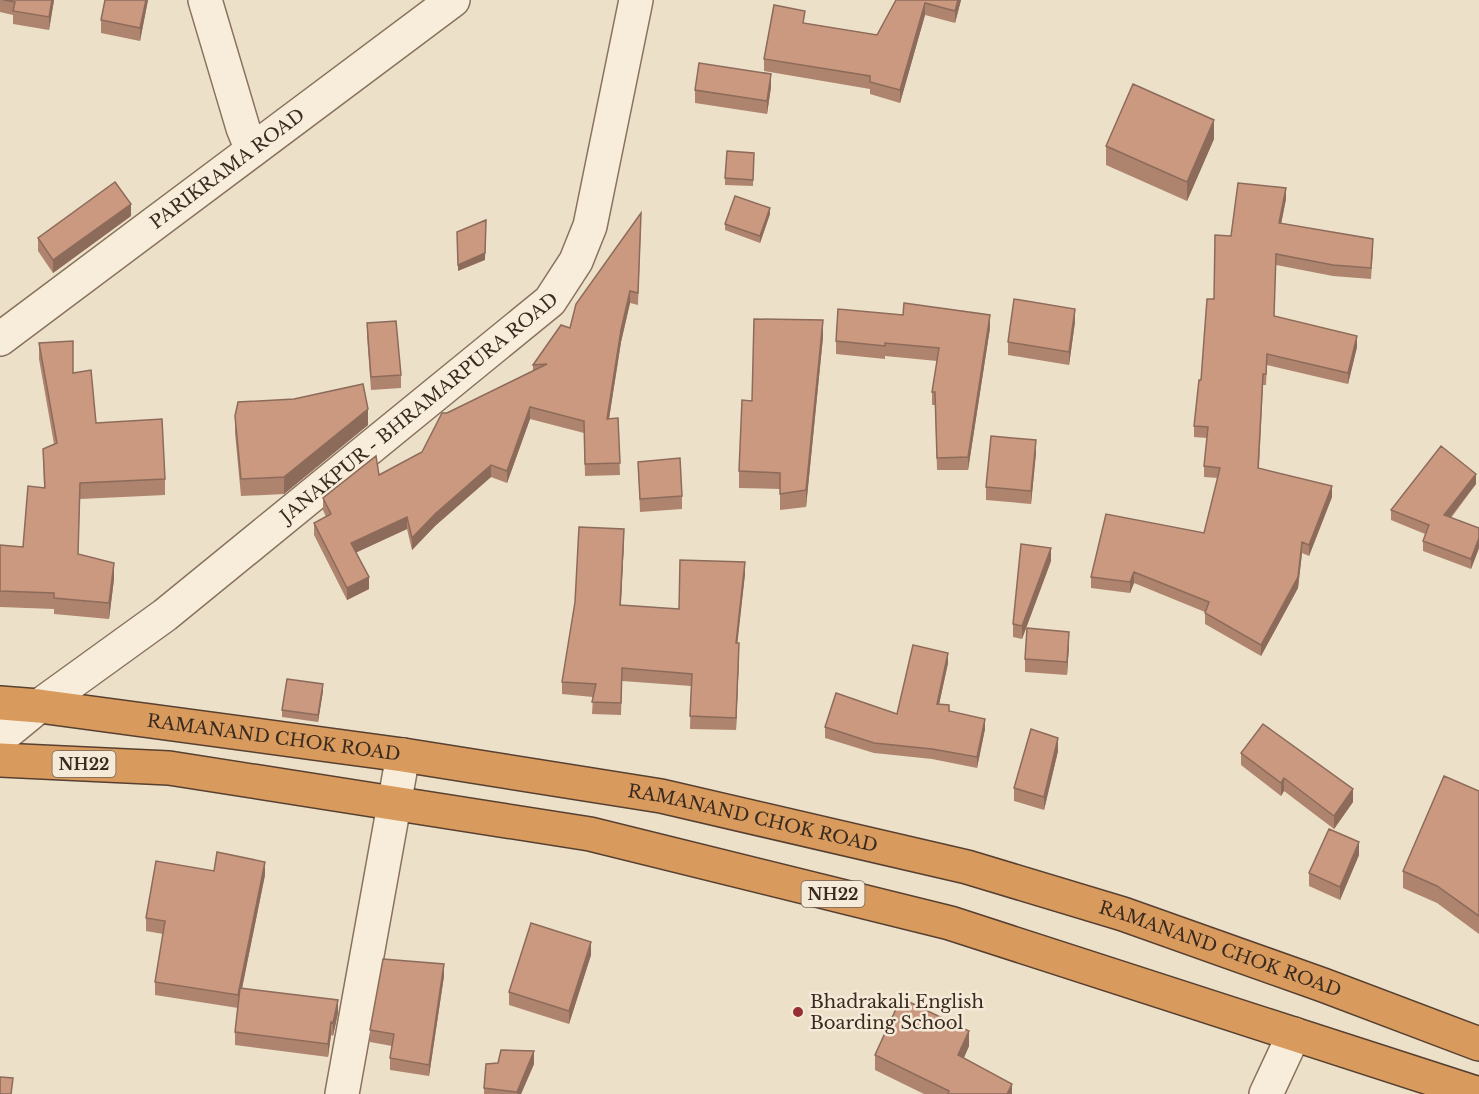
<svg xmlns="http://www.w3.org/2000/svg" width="1479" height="1094" font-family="'Libre Baskerville',serif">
<rect width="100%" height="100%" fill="#ede0c8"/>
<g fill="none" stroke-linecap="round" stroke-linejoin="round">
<defs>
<g id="minor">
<path d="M205,0L243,128L252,150"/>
<path id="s1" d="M0,339L453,0"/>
<path id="s2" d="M0,738L39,706L165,615L550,301L576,261L590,226L636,0"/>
<path d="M342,1094L403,755"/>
<path d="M1266,1094L1294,1034"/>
</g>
<g id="highway">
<path id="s3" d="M0,703L39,706L403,755L661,796L967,867L1123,914L1323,985L1479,1044"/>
<path d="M0,760L169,768L590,834L950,923L1479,1094"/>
</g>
</defs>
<!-- minor casing -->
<use href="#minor" stroke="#89725e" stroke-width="36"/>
<!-- highway casing -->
<use href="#highway" stroke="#574031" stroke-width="36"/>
<!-- minor -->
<use href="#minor" stroke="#f8eddb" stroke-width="33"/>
<!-- highway -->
<use href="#highway" stroke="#d89a5d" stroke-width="33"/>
</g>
<!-- wall -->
<path fill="#ae846e" d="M0,0H54L49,30L13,24V15L0,12Z
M148,0L140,41L101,33V20Z
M896,0H961L955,23L925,15L900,103L870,94V89L764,71V59L805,23L877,35Z
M771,87L767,114L695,103V90Z
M1214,139L1187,201L1106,165V146Z
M754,153L753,186L725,185V178Z
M1286,199L1281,224L1373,250L1371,279L1333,276L1276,265L1274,316L1357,347L1348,384L1267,365L1266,385H1263L1259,468L1332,497L1309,556L1302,553L1298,588L1261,656L1205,624V612L1134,583L1130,593L1091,588V577L1204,533L1218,478L1204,477V466L1207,438L1194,437V426L1214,299L1231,236Z
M770,214L760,243L725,230V224Z
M131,216L53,273L38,251V238Z
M641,225L638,305L630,303L621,342L609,419L618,418L620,475L585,476L584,433L530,419L507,483L491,477L435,526L412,550L407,529L356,552L369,589L347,600L314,535V523L326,517L323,510V498L379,475L422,452L447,413L533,371V365L570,328Z
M1075,322L1069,365L1008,355V342Z
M367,323L401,375V388L371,390L367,336Z
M990,328L968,470H937L935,405H932V392L937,361L885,356V359L836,354V341Z
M823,337L806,507L780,510V489L739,488V471L752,401Z
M39,343L73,373L96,423L165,479V495L80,499L78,554L114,579L109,619L54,614V609L0,607V545L23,547L44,488L43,449L54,444L39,359Z
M235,416L368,425L284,494L241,496L235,433Z
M1036,453L1031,504L986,500V487Z
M638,462L682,496V509L640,512Z
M1476,484L1451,518L1479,528V548L1471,569L1423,551V541L1425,534L1391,520V510Z
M624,541L621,605L679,609L745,574L737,643L739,656L736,730L690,729L691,686L622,681L621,715L592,714L593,697L562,694V682Z
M1051,561L1022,639L1013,637V624Z
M1069,645L1067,675L1025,672V659Z
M948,663L939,704L949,711L985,729L977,768L932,759L874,753L825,738V727L897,714Z
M323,691L318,722L282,717V710Z
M1058,751L1044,810L1014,801V788Z
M1241,753L1353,802L1334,829L1284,791L1281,796L1241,765Z
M1479,791V934L1437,903L1403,888V871Z
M1359,855L1340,900L1309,886V873Z
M214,871L265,875L242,988L338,1013L333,1036L331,1035L328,1057L235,1045V1032L238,1008L155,995V982L163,934L146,931V918Z
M591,955L569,1024L509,1005V992Z
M444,976L429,1076L390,1070V1058L392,1046L370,1042V1030Z
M969,1046L964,1058L1012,1094H924L875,1070V1055Z
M498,1063L534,1064L521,1094H484V1088Z"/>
<!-- shaded-wall -->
<path fill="#8d6b5a" d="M52,0H54L49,30V17Z
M146,0H148L140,41V28Z
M958,0H961L955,23V11Z
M925,3V15L900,103V90Z
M771,74V87L767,114V101Z
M1214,120V139L1187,201V182Z
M1286,188V199L1279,234V223Z
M131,204V216L53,273V260Z
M770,208V214L760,243V236Z
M486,226L485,260L458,271V265Z
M630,291V303L621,342L607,431V419L621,330Z
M1075,309V322L1069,365V352Z
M990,315V328L968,470V457Z
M823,320V337L806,507V490Z
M1357,336V347L1348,384V373Z
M530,407V419L507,483V471Z
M368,409V425L284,494V477Z
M1036,440V453L1031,504V491Z
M491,465V477L435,526L412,550V538L435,514Z
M1476,474V484L1444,525V515Z
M1332,486V497L1309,556V545Z
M407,517V529L351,555V543Z
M624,529V541L620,617V605Z
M1479,538V548L1471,569V559Z
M1302,542V553L1298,588L1261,656V645Z
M1051,548V561L1022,639V626Z
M745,562V574L736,656V643Z
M114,563V579L109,619V603Z
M1134,572V583L1130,593V582Z
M369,577V589L347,600V588Z
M1069,632V645L1067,675V662Z
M739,643V656L736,730V718Z
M948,653V663L937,714V704Z
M323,684V691L318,722V715Z
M985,719V729L977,768V757Z
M1058,738V751L1044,810V797Z
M1284,778V791L1281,796V783Z
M1353,789V802L1334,829V816Z
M1359,842V855L1340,900V887Z
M265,862V875L238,1008V995Z
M591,942V955L569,1024V1011Z
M444,964V976L429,1076V1065Z
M338,1000V1013L333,1036V1023Z
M331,1022V1035L328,1057V1044Z
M969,1031V1046L958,1070V1055Z
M534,1051V1064L521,1094H517V1092Z
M1012,1084V1094H1007Z"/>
<!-- building -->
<path fill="#ca9980" stroke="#8d6b5a" stroke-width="1.5" d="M3,0H52L49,17L13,11L15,2Z
M105,0H146L140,28L101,20Z
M896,0H958L955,11L925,3L900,90L870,82V76L764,59L774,5L805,11L803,23L877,35Z
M699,63L771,74L767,101L695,90Z
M1133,84L1214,120L1187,182L1106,146Z
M727,151L754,153L753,180L725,178Z
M115,182L131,204L53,260L38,238Z
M1238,183L1286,188L1279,223L1373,239L1371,268L1333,265L1276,254L1274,316L1357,336L1348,373L1267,354L1266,374H1263L1258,468L1332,486L1309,545L1302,542L1298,577L1261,645L1205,613L1209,602L1134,572L1130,582L1091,577L1106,514L1204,533L1220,468L1204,466L1208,427L1194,426L1199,380H1201L1207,299H1214L1215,235L1231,236Z
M735,196L770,208L760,236L725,224Z
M641,213L638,293L630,291L621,330L607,419L618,418L620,463L585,464L584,421L530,407L507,471L491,465L435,514L412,538L407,517L351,543L369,577L347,588L314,523L331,514L323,498L376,456L379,475L422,452L442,413H447L547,364L533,365L561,325L570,328L576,304Z
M486,220L485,253L458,265L457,232Z
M1014,299L1075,309L1069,352L1008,342Z
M904,303L990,315L968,457L937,458L935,392H932L939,348L885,343V346L836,341L838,309L903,315Z
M754,319L823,320L806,490L780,494V473L739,471L742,400L752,401Z
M396,321L401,375L371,377L367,323Z
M73,341V373L91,370L96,423L162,419L165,479L80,483L78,554L114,563L109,603L54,598V593L0,591V545L23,547L28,486L45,488L43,449L57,443L39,343Z
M363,384L368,409L284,477L241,479L235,416L238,402L294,399Z
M991,436L1036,440L1031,491L986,487Z
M1441,446L1476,474L1444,515L1479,528V538L1471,559L1423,541L1429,525L1391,510Z
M680,458L682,496L640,499L638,462Z
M579,527L624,529L620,605L679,609L680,560L745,562L736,643H739L736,718L690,716L692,674L622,668L621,703L592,702L596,684L562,682L575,602Z
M1021,544L1051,548L1022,626L1013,624Z
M1027,628L1069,632L1067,662L1025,659Z
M913,645L948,653L937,704L949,705V711L985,719L977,757L932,749L874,743L825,727L836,693L897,714Z
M287,679L323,684L318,715L282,710Z
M1263,724L1353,789L1334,816L1284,778L1281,783L1241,753Z
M1031,729L1058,738L1044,797L1014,788Z
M1444,776L1479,791V916L1437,886L1403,871Z
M1329,829L1359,842L1340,887L1309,873Z
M217,852L265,862L238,995L155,982L165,921L146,918L156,861L214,871Z
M531,923L591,942L569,1011L509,992Z
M383,959L444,964L429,1065L390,1058L394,1034L370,1030Z
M240,988L338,1000L333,1023L331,1022L328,1044L235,1032Z
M901,998L969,1031L958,1055L1012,1084L1007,1094H948L949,1091L875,1055Z
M501,1050L534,1051L517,1092L484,1088L486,1064L498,1063Z
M0,1077L13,1078L11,1094H0Z"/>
<!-- markers -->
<circle fill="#963037" stroke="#f5ead8" stroke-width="2" cx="798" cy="1012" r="6"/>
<g text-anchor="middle" stroke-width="5" stroke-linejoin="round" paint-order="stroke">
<!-- shield labels -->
<g fill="#f5ead8" stroke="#726458" stroke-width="1.5">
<rect x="52.5" y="751" width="63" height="26" rx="4.5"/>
<rect x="801.5" y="881" width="63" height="26" rx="4.5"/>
</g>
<g font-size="16" font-weight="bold" fill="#3a2b21">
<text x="84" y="770">NH22</text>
<text x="833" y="900">NH22</text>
</g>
<!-- street labels -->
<g font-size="18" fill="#3a2b21" stroke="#f5ead8">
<text dy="6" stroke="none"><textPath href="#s1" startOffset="284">PARIKRAMA ROAD</textPath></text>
<text dy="6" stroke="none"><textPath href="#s2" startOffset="534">JANAKPUR - BHRAMARPURA ROAD</textPath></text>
<text dy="6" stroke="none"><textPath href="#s3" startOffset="276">RAMANAND CHOK ROAD</textPath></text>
<text dy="6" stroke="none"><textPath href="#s3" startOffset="762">RAMANAND CHOK ROAD</textPath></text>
<text dy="6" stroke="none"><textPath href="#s3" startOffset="1248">RAMANAND CHOK ROAD</textPath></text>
</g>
<!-- poi labels -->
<g font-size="18" fill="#3a2b21" stroke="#f5ead8" text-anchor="start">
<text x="810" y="1008">Bhadrakali English<tspan x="810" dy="21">Boarding School</tspan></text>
</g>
</g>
</svg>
